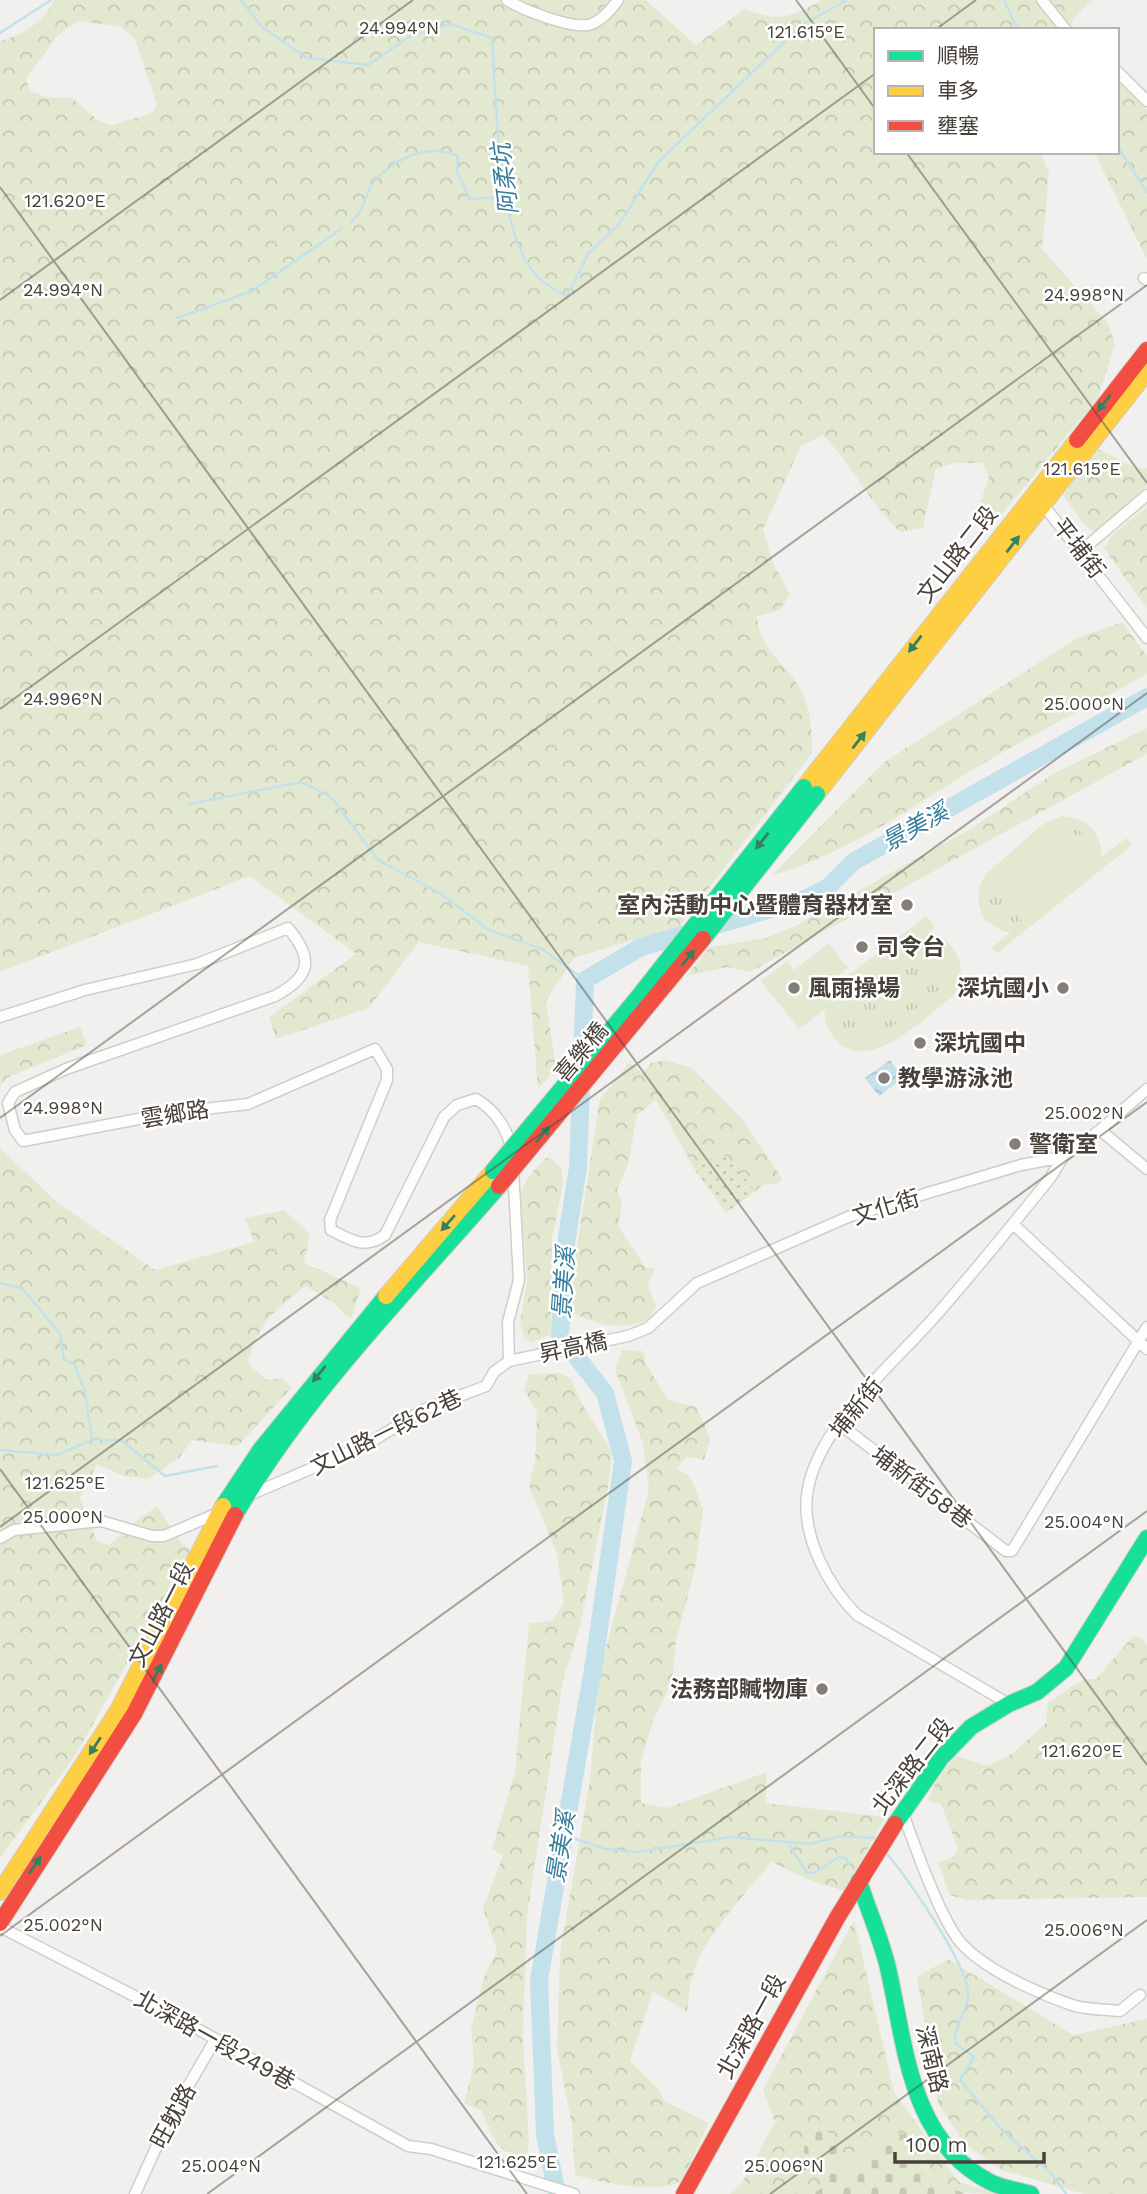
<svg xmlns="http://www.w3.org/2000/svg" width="1147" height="2194" font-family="'Work Sans','Noto Sans TC',sans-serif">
<defs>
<pattern id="grass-tufts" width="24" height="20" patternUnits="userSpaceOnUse" patternTransform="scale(1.75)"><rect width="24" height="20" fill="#e3e9d1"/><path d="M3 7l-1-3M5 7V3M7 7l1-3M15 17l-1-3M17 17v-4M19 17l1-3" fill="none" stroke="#c4c9b4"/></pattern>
<pattern id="forest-crowns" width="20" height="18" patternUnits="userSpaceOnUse" patternTransform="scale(1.75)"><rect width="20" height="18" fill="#e3e9d1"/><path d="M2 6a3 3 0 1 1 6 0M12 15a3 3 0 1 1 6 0" fill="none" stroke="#c4c9b4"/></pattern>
<pattern id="cemetery-stones" width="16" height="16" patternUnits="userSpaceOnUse" patternTransform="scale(1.75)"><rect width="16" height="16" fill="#e3e9d1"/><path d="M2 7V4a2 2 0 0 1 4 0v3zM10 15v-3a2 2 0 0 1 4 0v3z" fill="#c4c9b4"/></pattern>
<pattern id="park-dots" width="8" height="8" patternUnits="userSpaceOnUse" patternTransform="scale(1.75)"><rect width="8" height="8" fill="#e3e9d1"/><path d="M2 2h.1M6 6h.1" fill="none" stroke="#c4c9b4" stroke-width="1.8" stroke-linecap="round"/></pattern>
<pattern id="water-waves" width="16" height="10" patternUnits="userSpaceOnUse" patternTransform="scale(1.75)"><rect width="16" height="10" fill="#c3e1eb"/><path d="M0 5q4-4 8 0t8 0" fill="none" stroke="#a9c2ca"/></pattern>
</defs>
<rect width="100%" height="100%" fill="#f2f0ee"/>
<!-- grass -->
<path fill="url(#grass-tufts)" d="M1060,827C1083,825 1104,846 1088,868L1055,830Z
M991,883L1022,921C998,927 982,906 991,883Z
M917,944L935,947L948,962L947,979L940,989C914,1008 878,1050 845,1032L838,1015L841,1000L908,947Z"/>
<!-- forest -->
<path fill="url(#forest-crowns)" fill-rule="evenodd" d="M54,0H646L696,45L744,9C779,22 790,18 822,0H1093L1075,17L1067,30H876V152H1040L1049,173L1042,249L1108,323L1115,344L1098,398L992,526L980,525L977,511L989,478L982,463H957L936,468L923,528L900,532C870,503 852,465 823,435L801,446L763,529L773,563L790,594L780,610L757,616C759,652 789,664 803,694C811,712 812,734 812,753L680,926L574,958L546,1001L556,1068L538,1089L528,966L419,942L369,1008L276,1039L269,1017L356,954L250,876L0,972V41C23,35 44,22 54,0ZM79,21L121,27L135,39L157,105L152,113L112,125L99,121L72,98L47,97L30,91L26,79L58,35Z
M1117,81L1147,110V259L1094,152H1117Z
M1100,449L1137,469L1147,468V486L1095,531L1085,526L1063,496L1085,462Z
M1147,507V609L1104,548L1113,534Z
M1122,622L1147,656V674C1088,707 1027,737 969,772C903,813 847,853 771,876L883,763L1077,638Z
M1147,728V754L750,972L727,967L687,976L710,947L766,938L795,926L970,829L1053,774Z
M80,1027L87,1045L6,1078L0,1087V1055Z
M666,1060L692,1068L742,1119L782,1178L779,1183L762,1185L756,1191L722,1152L695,1170L656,1100L637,1115L628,1164L617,1190L622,1204L618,1226L646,1268H655L648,1285L656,1307L647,1321C619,1329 600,1327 574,1313L572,1279L600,1099L629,1063L643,1073L651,1063Z
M0,1148L57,1202L155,1270L254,1242L245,1218L284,1210L310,1234L304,1263L361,1288L351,1319L331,1301L305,1286C270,1315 261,1320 247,1363L267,1380L282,1378L292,1387L238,1446L192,1440L180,1457L148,1479L124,1476L97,1464L80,1498L97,1541L109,1545L142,1516L157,1507L182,1544L191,1549L75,1756L0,1858Z
M550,1157L561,1168L563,1184L552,1238L551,1334L531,1343L524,1337L520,1323L527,1281L520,1195L527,1179L544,1159Z
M622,1350L643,1351L646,1364L668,1400L697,1407L710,1439L704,1460L686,1457L677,1469L691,1478L703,1509L696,1564L676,1641L672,1681L651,1726L641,1761V1803L667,1808L767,1772L765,1803L886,1817L844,1891L809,1880L772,1862C749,1889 701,1940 693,1974C689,1986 689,1999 687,2012L653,1991L630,2061L656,2087L666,2102L709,2123C700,2141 691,2165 679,2182C656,2194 602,2183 575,2175L572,2125L557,2050L560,1953L590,1780L599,1673L649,1489L643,1444L615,1370Z
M559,1373L571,1379L582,1404L612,1452L608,1487L580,1626L563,1680L527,1916L523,2038L529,2140L527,2155C497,2158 491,2133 481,2110L464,2104L474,2063L471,2029L484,1977L497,1951L483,1908L503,1855L492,1849L515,1771L529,1623L551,1621L564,1603L557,1554L529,1486L535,1462L537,1412L524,1391L529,1374Z
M1133,1636L1143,1639L1147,1645V1897L967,1900L950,1895L938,1863L951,1858L958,1849L941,1804L928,1801L936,1781L956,1756L988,1766L1013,1753L1046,1723L1048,1703L1082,1680L1096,1679Z
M854,1920L894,2092L958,2181L994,2194C948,2194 925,2187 919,2139L873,2146L853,2173L825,2164L827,2185L813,2194H730L741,2184L775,2122L763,2090Z
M948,1959L1073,2035L1147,2019V2194H1084L1001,2170L965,2144L938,2103L917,1977Z"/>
<!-- cemetery -->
<path fill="url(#cemetery-stones)" d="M822,2126L838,2141L836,2165L853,2173L873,2146L893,2131L919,2139C923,2177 932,2182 967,2194H813L826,2185L825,2164L804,2153C804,2138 807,2132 822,2126Z"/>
<!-- park -->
<path fill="url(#park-dots)" d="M722,1152L756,1191L726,1213L695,1170Z"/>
<!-- pitch -->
<path fill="#e3e9d1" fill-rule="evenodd" d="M1062,816C1087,818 1101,831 1102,856L1126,838L1132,845L996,954L992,947L1011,932H1004L984,919C976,902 976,890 986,874L1043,824ZM1060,827C1083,825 1102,844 1089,866L1057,830ZM991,884L1022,921C998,926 982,907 991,884Z
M926,916L935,927L930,932C958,942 971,971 952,997C925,1017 867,1077 835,1039C828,1030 823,1020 825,1009L799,1029L761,981L787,961L794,970L829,943L848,968L812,995L816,1000ZM917,944L935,947L948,962L947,979L940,989C914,1008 878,1050 845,1032L838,1015L841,1000L908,947Z"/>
<!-- water -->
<path fill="url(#water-waves)" d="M890,1060L903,1078L879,1096L865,1078Z"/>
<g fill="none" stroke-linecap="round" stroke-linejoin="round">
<!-- stream -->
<path stroke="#c3e1eb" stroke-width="2.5" d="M241,0L262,27L307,58L368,65L412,35L450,24L492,38C497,99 495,230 536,275C544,284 557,290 567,297L588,254L620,223L658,162L802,25L847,0
M1004,0L1018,30
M0,33L51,0
M1117,146L1147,192
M351,222C366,210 364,193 375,180C397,157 429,143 458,156L457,172L470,199L504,197
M177,318L252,291L341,229
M189,804L302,782L332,798L378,860L438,892L489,930L542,949L585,980
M0,1283L22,1288L60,1334L64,1359L74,1364L85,1392L92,1439
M0,1450L57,1455L92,1440H121L165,1476L217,1466
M564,1835L606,1849L638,1852L731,1837L810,1844L840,1836L874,1838
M789,1845L807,1873H814L839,1857L846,1858L849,1864
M886,1853C907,1877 966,1962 968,1992C970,2010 954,2020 955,2043L974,2057L960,2080L1003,2131L1051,2173L1066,2194"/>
<!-- river -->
<path stroke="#c3e1eb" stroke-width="18" d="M557,2194L545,2134L539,1980L595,1657L623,1461L605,1393L560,1336L565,1250L578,1167L585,980L641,947L805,899L827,888L853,862L1147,697"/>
<defs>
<path id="street" d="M507,0C523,10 569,28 588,25C601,22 611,10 618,0
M1042,0L1066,30
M1117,71L1147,101
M1144,278L1147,280
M1041,502L1147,638
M1081,551L1147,495
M0,1017L85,990L197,964L288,928C315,960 310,977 275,996L66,1069L15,1092L8,1103L15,1130L23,1141L170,1113L248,1104L375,1049L387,1069V1080L330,1220L331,1230C351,1240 365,1250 385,1235L444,1117L457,1105L476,1099C494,1109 510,1131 511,1152
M1100,1130L1147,1169
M1013,1224L1147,1349
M509,1361L508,1322L519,1280L513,1168
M838,1423L1006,1551H1012L1147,1327
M247,1496L364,1446L425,1409L486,1386L494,1372L509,1361L628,1336L648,1328L697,1283L848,1217L1021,1165L1063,1157L1100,1130L1147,1089
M0,1538L14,1530L101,1521L152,1536H164L218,1513
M1009,1704L857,1615C828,1586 802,1537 807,1495C815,1427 896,1362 939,1312C977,1268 1014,1223 1051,1177L1063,1157
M902,1811C914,1843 940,1919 961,1943C985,1970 1038,1993 1072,2005C1086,2010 1105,2009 1120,2011L1140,1995
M0,1927L183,2021L408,2146L431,2149L574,2194
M135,2194L169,2119L215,2040"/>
<path id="fast" d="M223,1506L261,1449L386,1296
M235,1515C306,1393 407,1292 499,1186
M895,1824L941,1758L971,1727L1009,1704L1037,1692L1066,1668L1147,1538
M859,1881C868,1910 881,1938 888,1968C906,2046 909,2140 990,2182C1002,2188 1017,2190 1031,2194"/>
<path id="slow" d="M804,787L1077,440
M817,794L1147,372
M386,1296L493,1171
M0,1892L117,1712L223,1506"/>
<path id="jam" d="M1077,440L1147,350
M0,1923L134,1714L235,1515
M684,2194L837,1918L895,1824"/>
</defs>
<!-- street casing -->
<use href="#street" stroke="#d0cecb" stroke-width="13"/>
<!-- fast casing -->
<use href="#fast" stroke="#d0ccc5" stroke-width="18"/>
<!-- slow casing -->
<use href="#slow" stroke="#d0ccc5" stroke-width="18"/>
<!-- jam casing -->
<use href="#jam" stroke="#d0ccc5" stroke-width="18"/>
<!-- street -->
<use href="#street" stroke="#fdfdfc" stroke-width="10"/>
<!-- fast -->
<use href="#fast" stroke="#16e098" stroke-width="16"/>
<!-- slow -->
<use href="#slow" stroke="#ffcf43" stroke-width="16"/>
<!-- jam -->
<use href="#jam" stroke="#f24e42" stroke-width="16"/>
<defs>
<path id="fast-bridge" d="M703,939L817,794
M493,1171L635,1001L804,787"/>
<path id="jam-bridge" d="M499,1186L703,939"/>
</defs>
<!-- fast-bridge casing -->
<use href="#fast-bridge" stroke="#d0ccc5" stroke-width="18" stroke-linecap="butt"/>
<!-- jam-bridge casing -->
<use href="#jam-bridge" stroke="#d0ccc5" stroke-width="18" stroke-linecap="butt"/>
<!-- fast-bridge -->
<use href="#fast-bridge" stroke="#16e098" stroke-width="16"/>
<!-- jam-bridge -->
<use href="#jam-bridge" stroke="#f24e42" stroke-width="16"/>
</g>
<!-- one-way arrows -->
<defs><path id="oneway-solid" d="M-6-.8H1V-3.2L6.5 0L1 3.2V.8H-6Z" transform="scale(1.75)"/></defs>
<g fill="#348160">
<use href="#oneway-solid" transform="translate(1104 403) rotate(129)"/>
<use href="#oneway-solid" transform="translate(1013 544) rotate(-52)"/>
<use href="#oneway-solid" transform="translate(915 644) rotate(128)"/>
<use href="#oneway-solid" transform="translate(859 740) rotate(-52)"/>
<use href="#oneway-solid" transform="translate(762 841) rotate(128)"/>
<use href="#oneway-solid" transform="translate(688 958) rotate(-51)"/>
<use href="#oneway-solid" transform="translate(543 1134) rotate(-50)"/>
<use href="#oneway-solid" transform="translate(448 1223) rotate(131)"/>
<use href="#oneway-solid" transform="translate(319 1374) rotate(129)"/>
<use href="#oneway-solid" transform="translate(157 1673) rotate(-63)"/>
<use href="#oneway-solid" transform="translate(95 1746) rotate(123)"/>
<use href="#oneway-solid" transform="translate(35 1865) rotate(-56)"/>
</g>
<!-- ticks -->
<path fill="none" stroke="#48413a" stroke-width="2" stroke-opacity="0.45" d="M796,0L876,110M935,30L976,0M906,152L1147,483M0,187L1147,1765M0,300L413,0M0,709L876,73M0,1118L1147,285M0,1469L527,2194M0,1527L1147,693M0,1936L1147,1102M207,2194L1147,1511M770,2194L1147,1920"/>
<!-- markers -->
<g fill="#847e79" stroke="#fff" stroke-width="2.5">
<circle cx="907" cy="905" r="7"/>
<circle cx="862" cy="947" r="7"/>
<circle cx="794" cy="988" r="7"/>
<circle cx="1063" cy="988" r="7"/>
<circle cx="920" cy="1043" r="7"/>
<circle cx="884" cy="1078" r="7"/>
<circle cx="1015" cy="1144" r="7"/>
<circle cx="822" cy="1689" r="7"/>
</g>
<g text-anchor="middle" stroke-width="5" stroke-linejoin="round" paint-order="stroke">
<!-- street labels -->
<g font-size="23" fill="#48413a" stroke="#fff">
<text transform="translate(1079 548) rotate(52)" y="8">平埔街</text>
<text transform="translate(957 554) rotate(-52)" y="8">文山路二段</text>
<text transform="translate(581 1052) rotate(-50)" y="8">喜樂橋</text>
<text transform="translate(175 1114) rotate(-9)" y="8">雲鄉路</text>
<text transform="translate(886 1207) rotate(-17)" y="8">文化街</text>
<text transform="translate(573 1347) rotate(-12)" y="8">昇高橋</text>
<text transform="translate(856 1408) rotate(-51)" y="8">埔新街</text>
<text transform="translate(386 1432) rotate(-26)" y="8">文山路一段62巷</text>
<text transform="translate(922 1487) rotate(37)" y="8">埔新街58巷</text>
<text transform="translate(161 1614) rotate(-63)" y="8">文山路一段</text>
<text transform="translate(912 1766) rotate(-52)" y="8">北深路二段</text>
<text transform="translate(751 2026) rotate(-61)" y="8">北深路一段</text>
<text transform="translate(215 2040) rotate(29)" y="8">北深路一段249巷</text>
<text transform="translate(932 2059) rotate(76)" y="8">深南路</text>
<text transform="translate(173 2116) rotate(-62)" y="8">旺躭路</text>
</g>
<!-- poi labels -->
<g font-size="23" font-weight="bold" fill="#48413a" stroke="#fff" text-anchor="start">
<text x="893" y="913" text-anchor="end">室內活動中心暨體育器材室</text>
<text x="876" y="955">司令台</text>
<text x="808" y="996">風雨操場</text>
<text x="1049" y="996" text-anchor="end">深坑國小</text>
<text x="934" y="1051">深坑國中</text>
<text x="898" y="1086">教學游泳池</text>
<text x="1029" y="1152">警衛室</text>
<text x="808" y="1697" text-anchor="end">法務部贓物庫</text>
</g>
<!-- water labels -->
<g font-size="24" font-style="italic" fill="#387e9c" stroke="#fff">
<text transform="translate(505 179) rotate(-97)" y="8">阿柔坑</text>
<text transform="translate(915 827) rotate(-29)" y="8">景美溪</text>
<text transform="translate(564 1283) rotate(-86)" y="8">景美溪</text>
<text transform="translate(561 1847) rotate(-81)" y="8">景美溪</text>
</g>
</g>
<g font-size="18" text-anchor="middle" fill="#48413a" stroke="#fff" stroke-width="5" stroke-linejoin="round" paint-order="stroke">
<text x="399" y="34">24.994°N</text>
<text x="806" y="38">121.615°E</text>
<text x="65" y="207">121.620°E</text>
<text x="63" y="296">24.994°N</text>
<text x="1084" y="301">24.998°N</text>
<text x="1082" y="475">121.615°E</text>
<text x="63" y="705">24.996°N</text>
<text x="1084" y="710">25.000°N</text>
<text x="63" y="1114">24.998°N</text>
<text x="1084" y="1119">25.002°N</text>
<text x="65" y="1489">121.625°E</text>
<text x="63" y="1523">25.000°N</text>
<text x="1084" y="1528">25.004°N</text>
<text x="1082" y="1757">121.620°E</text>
<text x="63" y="1931">25.002°N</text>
<text x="1084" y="1936">25.006°N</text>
<text x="517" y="2168">121.625°E</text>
<text x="221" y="2172">25.004°N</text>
<text x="784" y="2172">25.006°N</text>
</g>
<!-- legend -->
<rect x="874" y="28" width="245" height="126" fill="#ffffff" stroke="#b6b3b0" stroke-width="2"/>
<rect x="888" y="51" width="35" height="10" fill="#16e098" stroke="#b6b3b0" stroke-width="2"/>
<text x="937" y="63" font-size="21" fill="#48413a">順暢</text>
<rect x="888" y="86" width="35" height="10" fill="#ffcf43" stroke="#b6b3b0" stroke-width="2"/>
<text x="937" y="98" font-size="21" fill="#48413a">車多</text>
<rect x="888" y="121" width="35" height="10" fill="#f24e42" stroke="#b6b3b0" stroke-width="2"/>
<text x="937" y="133" font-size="21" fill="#48413a">壅塞</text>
<!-- scale -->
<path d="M895 2152v10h149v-10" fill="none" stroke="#48413a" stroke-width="3.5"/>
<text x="906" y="2152" font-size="21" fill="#48413a" stroke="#ffffff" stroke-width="5" paint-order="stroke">100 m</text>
</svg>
